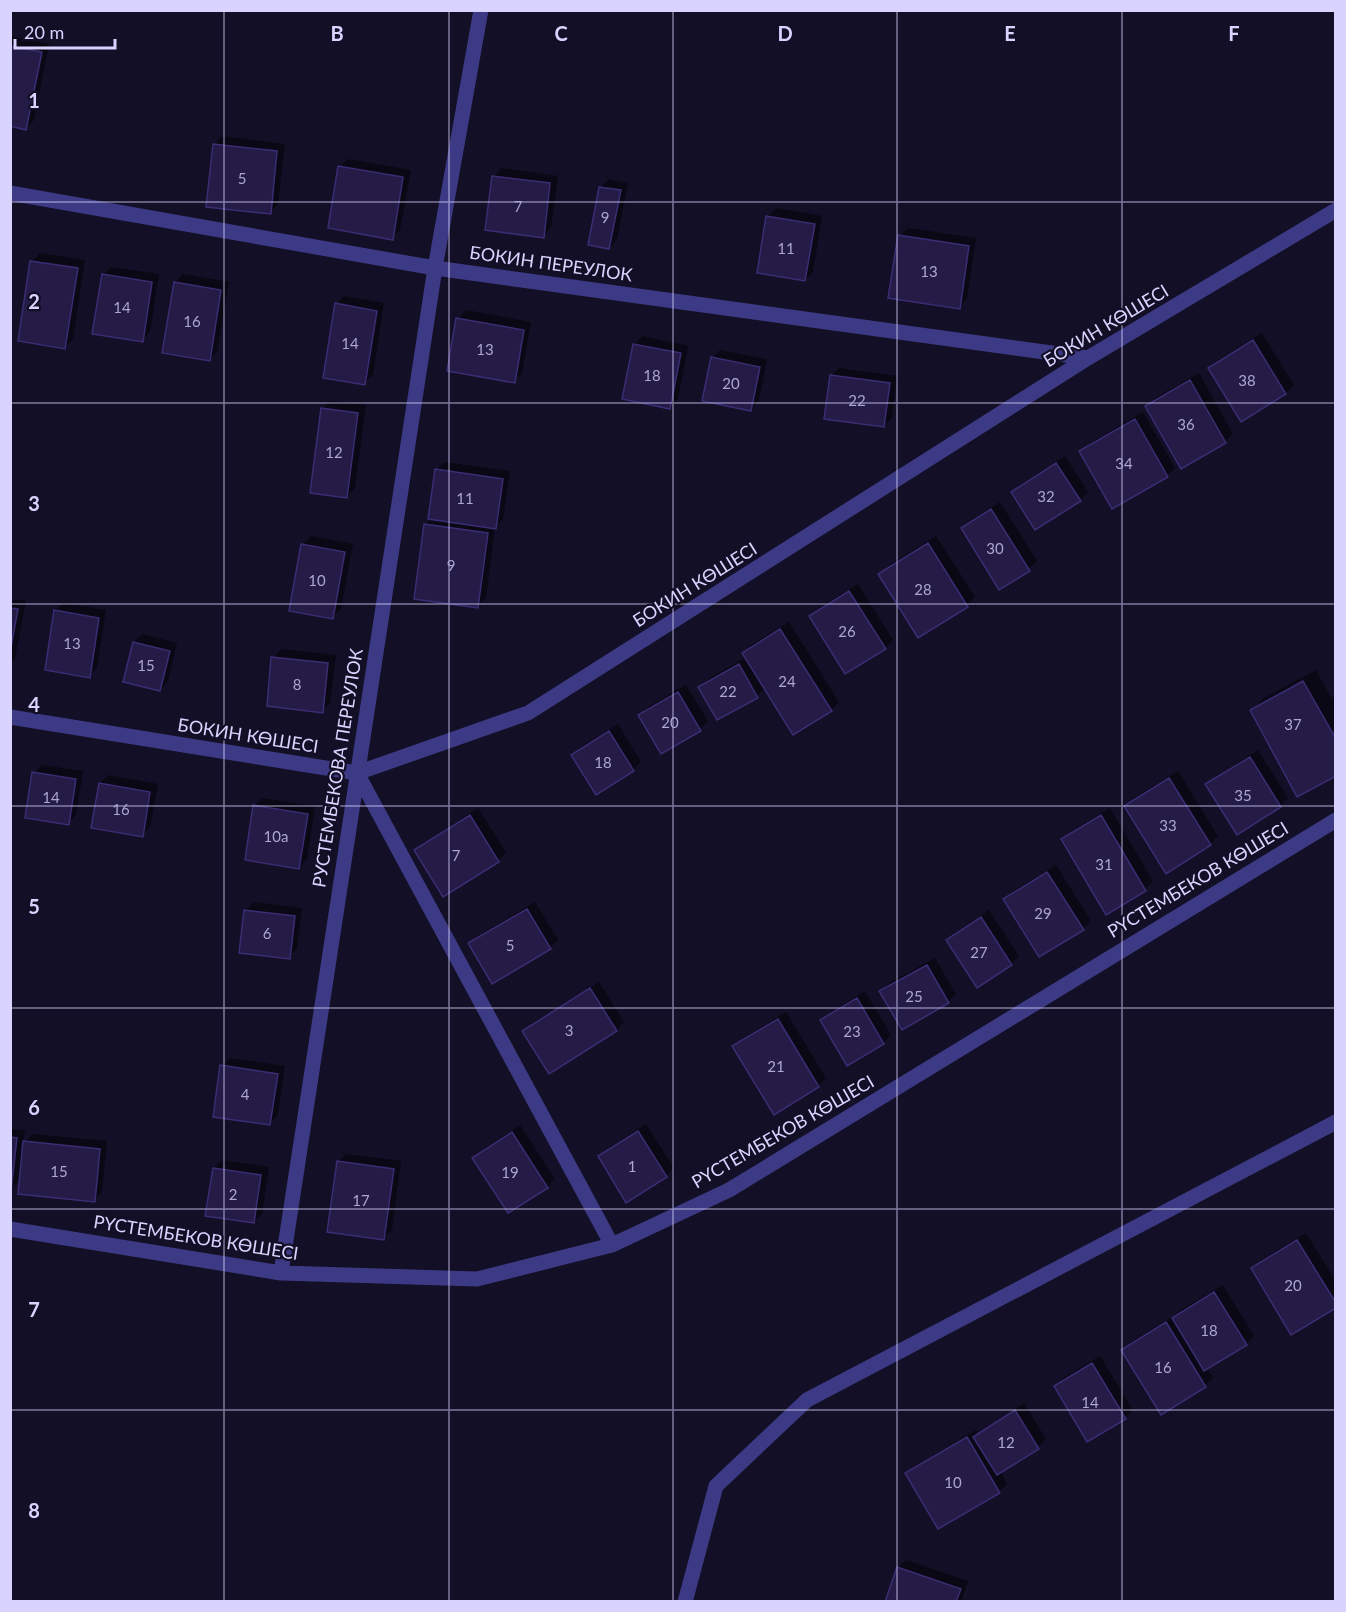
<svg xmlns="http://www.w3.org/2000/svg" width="1346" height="1612" font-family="Lato,sans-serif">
<rect width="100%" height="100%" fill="#130f26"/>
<!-- shadow -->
<path fill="#0007" d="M10,36L49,44L34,120L25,128L10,125Z
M222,136L285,144L278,204L270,212L214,145Z
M348,159L411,170L400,230L392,238L340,167Z
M502,168L558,176L551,228L543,236L494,176Z
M609,179L628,183L617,240L609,248L601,187Z
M776,208L822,216L813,272L805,280L768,216Z
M908,228L976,238L967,299L959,307L899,236Z
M40,253L85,260L73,339L65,347L20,340L32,261Z
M111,267L159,274L150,332L142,340L103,275Z
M183,274L229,282L217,352L209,360L175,283Z
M344,296L384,303L373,375L364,383L336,304Z
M466,310L531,322L522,373L514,381L458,319Z
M1262,333L1294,385L1286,393L1242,420L1210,368L1218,360Z
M643,336L688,346L678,399L670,407L635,344Z
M720,350L767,359L759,401L751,409L712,358Z
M839,368L897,376L892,418L883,426L831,376Z
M1199,373L1233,434L1225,442L1147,406L1155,398Z
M330,401L366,405L355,488L347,496L322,409Z
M1143,412L1175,468L1167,476L1081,452L1089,444Z
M1065,456L1088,492L1080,500L1012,493L1020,485Z
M445,462L510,471L503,519L495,527L486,598L478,606L425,525L433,518L436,470Z
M1000,502L1037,561L1029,569L963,528L971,520Z
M311,536L353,544L341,609L332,617L303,545Z
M936,536L975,597L967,605L880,575L888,566Z
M858,584L893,640L885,648L811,616L819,608Z
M10,599L26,601L15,659L10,664Z
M63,603L106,610L97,668L89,676L55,611Z
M789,622L839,702L831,710L765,688L757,696L718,718L700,687L708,679L746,657L743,653L751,645Z
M142,634L177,643L168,681L160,690L134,642Z
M281,649L336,655L330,703L322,711L273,658Z
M1316,670L1331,698L1336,694V774L1252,710L1264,698Z
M686,685L708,721L700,729L640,715L648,707Z
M618,724L641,762L633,770L597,793L573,755L581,747Z
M1258,750L1288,798L1280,806L1207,785L1215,777Z
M42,765L83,771L76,815L68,823L34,773Z
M1178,771L1218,836L1210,844L1126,806L1134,798Z
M108,775L158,784L150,827L142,835L100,783Z
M262,798L315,806L307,859L299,867L254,806Z
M478,808L506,852L498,860L416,851L424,843Z
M1110,808L1153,881L1145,889L1107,912L1063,840L1071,831Z
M1056,865L1091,921L1083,929L1005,899L1013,891Z
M254,902L302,908L297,949L289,957L245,911Z
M535,902L558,940L550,948L470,944L478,936Z
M989,910L1019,956L1011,964L948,940L956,932Z
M935,958L956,994L948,1002L881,991L889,983Z
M599,982L624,1022L616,1030L524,1031L532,1023Z
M865,991L891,1035L883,1043L822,1021L830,1013Z
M786,1012L826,1078L818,1086L734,1047L742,1039Z
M230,1058L285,1066L278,1115L270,1124L222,1066Z
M646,1124L674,1168L666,1176L599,1157L607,1149Z
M520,1125L555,1179L547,1187L474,1158L482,1150Z
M10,1129L25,1130L23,1144L33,1134L107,1141L102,1192L94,1200L21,1179L10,1190Z
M346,1154L401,1161L392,1230L384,1238L338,1162Z
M222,1160L269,1167L262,1214L254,1222L214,1168Z
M1306,1233L1336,1282V1307L1253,1269L1261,1260Z
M1223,1285L1254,1336L1246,1344L1207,1368L1213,1378L1205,1386L1123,1350L1131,1342L1175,1315V1316L1181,1310Z
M1100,1356L1133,1410L1125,1418L1055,1386L1063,1378Z
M1024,1403L1046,1439L1038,1447L1000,1471L1007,1484L999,1492L907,1474L915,1466L976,1430L978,1434Z
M906,1560L968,1581L961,1602H887L898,1568Z"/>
<!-- building -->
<path fill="#241b47" stroke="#3b2d73" stroke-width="1.5" d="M10,46L42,52L26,130L10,126Z
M213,144L277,151L271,214L206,207Z
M338,166L403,177L393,240L328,228Z
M492,176L550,183L544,238L485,230Z
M599,187L621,190L609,249L588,245Z
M766,216L815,224L805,281L757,273Z
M898,235L969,246L960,309L888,298Z
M30,261L78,268L65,349L18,341Z
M102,274L152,282L143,342L92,334Z
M174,282L221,290L210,361L162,353Z
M335,303L377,311L365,385L323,378Z
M456,318L524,330L515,383L447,371Z
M1253,340L1286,394L1241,422L1208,368Z
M633,344L681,353L670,409L622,399Z
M711,357L760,367L751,411L702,401Z
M830,375L890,383L884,427L824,419Z
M1190,380L1226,443L1181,469L1145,406Z
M321,408L358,413L347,498L310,493Z
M1135,419L1168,477L1112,509L1079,451Z
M1056,463L1081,501L1035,530L1011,492Z
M435,469L503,479L496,529L428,519Z
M991,509L1030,571L999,590L961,528Z
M424,524L488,533L478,608L414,599Z
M928,543L968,607L918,638L878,574Z
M301,544L345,552L333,619L289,611Z
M849,591L886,649L845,674L809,616Z
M10,608L18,609L10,653Z
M54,610L99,618L90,678L45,670Z
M780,629L832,711L793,735L742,653Z
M133,642L170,651L160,691L123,682Z
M271,657L328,663L323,713L267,706Z
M739,664L758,698L717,720L698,687Z
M1303,681L1336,739V776L1297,797L1250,710Z
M678,692L701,731L661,754L638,715Z
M609,731L634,771L596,795L571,755Z
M1250,757L1281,807L1237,835L1205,784Z
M32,772L76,779L69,825L25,818Z
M1169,778L1211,845L1166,874L1124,806Z
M99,783L150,792L143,837L91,828Z
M253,805L308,814L299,869L245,860Z
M470,815L499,862L443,897L414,850Z
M1101,815L1146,891L1106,915L1061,839Z
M1047,872L1084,930L1039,957L1003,899Z
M527,909L551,949L492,984L468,943Z
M244,910L295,916L290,959L239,953Z
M981,917L1012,965L977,988L946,940Z
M927,965L949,1003L902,1030L879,991Z
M590,988L617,1031L549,1074L522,1031Z
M857,998L884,1044L847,1066L820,1020Z
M778,1019L819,1087L774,1115L732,1046Z
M220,1065L278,1074L270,1125L213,1117Z
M638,1131L667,1177L626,1203L598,1156Z
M512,1132L548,1188L508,1213L472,1158Z
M10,1137L17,1138L11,1191H10Z
M23,1141L100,1149L95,1202L18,1194Z
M337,1161L394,1169L384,1240L327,1232Z
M213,1168L261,1175L254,1223L205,1216Z
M1297,1240L1336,1303V1308L1291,1335L1251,1268Z
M1214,1292L1247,1345L1204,1371L1172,1318Z
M1166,1322L1206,1387L1161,1415L1121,1350Z
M1092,1363L1126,1419L1087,1442L1054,1386Z
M1015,1410L1039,1449L997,1475L973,1437Z
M967,1437L1000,1493L938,1529L905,1473Z
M897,1567L961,1589L956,1602H885Z"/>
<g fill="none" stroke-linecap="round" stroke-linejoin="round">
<!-- lane -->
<path stroke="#3d3a85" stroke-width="15" d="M435,268L481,10"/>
<!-- street -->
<path stroke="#3d3a85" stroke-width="15" d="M10,193L435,268L1088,358
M10,717L357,773L528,713L1088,358L1336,210
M357,773L612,1245
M10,1229L281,1273L477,1279L612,1245L729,1190L1336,820
M281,1273L435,268
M685,1602L716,1486L807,1400L1336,1122"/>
</g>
<!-- grid -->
<path fill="none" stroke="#d9d4ff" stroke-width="1.5" stroke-opacity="0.55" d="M224,10V1602M449,10V1602M673,10V1602M897,10V1602M1122,10V1602M10,202H1336M10,403H1336M10,604H1336M10,806H1336M10,1008H1336M10,1209H1336M10,1410H1336"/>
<g text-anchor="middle" stroke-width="4.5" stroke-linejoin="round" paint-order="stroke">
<!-- number labels -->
<g font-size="15" fill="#aca6d1">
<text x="242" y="184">5</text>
<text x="518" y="212">7</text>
<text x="605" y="223">9</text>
<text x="786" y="254">11</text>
<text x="929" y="277">13</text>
<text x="122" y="313">14</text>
<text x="192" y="327">16</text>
<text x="350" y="349">14</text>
<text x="485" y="355">13</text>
<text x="652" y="381">18</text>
<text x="1247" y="386">38</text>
<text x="731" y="389">20</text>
<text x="857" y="406">22</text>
<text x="1186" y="430">36</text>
<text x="334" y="458">12</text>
<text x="1124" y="469">34</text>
<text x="1046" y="502">32</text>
<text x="465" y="504">11</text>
<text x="995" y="554">30</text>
<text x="451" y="571">9</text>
<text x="317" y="586">10</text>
<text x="923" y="595">28</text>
<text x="847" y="637">26</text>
<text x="72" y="649">13</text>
<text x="146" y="671">15</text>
<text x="787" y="687">24</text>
<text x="297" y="690">8</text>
<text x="728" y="697">22</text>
<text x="670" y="728">20</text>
<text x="1293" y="730">37</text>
<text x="603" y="768">18</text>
<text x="1243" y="801">35</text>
<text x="51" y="803">14</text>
<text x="121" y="815">16</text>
<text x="1168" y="831">33</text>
<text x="276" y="842">10а</text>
<text x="456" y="861">7</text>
<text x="1104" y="870">31</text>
<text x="1043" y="919">29</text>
<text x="267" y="939">6</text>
<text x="510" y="951">5</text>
<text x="979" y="958">27</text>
<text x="914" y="1002">25</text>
<text x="569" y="1036">3</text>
<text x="852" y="1037">23</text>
<text x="776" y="1072">21</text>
<text x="245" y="1100">4</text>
<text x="632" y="1172">1</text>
<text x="59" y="1177">15</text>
<text x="510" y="1178">19</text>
<text x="233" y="1200">2</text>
<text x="361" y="1206">17</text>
<text x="1293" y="1291">20</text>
<text x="1209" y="1336">18</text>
<text x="1163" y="1373">16</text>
<text x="1090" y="1408">14</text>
<text x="1006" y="1448">12</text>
<text x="953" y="1488">10</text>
</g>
<!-- street labels -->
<g font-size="18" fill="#d9d4ff" stroke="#130f26">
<text transform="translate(551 264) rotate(8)" y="6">БОКИН ПЕРЕУЛОК</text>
<text transform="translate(1106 326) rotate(-31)" y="6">БОКИН КӨШЕСІ</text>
<text transform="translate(695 585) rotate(-32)" y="6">БОКИН КӨШЕСІ</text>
<text transform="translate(248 736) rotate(9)" y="6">БОКИН КӨШЕСІ</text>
<text transform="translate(338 768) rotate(-81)" y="6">РУСТЕМБЕКОВА ПЕРЕУЛОК</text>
<text transform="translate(1198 880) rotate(-31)" y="6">РҮСТЕМБЕКОВ КӨШЕСІ</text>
<text transform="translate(783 1132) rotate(-30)" y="6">РҮСТЕМБЕКОВ КӨШЕСІ</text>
<text transform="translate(196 1238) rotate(9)" y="6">РҮСТЕМБЕКОВ КӨШЕСІ</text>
</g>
</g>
<g font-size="20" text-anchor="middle" font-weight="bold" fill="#d9d4ff" stroke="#130f26" stroke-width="4.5" stroke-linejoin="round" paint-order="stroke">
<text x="337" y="41">B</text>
<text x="561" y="41">C</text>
<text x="785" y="41">D</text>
<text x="1010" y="41">E</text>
<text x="1234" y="41">F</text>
<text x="34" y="108">1</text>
<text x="34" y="309">2</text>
<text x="34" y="511">3</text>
<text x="34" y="712">4</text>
<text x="34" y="914">5</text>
<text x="34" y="1115">6</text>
<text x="34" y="1317">7</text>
<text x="34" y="1518">8</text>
</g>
<!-- border -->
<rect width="1346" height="1612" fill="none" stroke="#d9d4ff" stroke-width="24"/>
<!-- scale -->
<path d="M15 39v9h100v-9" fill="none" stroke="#d9d4ff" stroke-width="3"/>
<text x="24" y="39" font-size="18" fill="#d9d4ff" stroke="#130f26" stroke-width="4.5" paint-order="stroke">20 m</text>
</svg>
